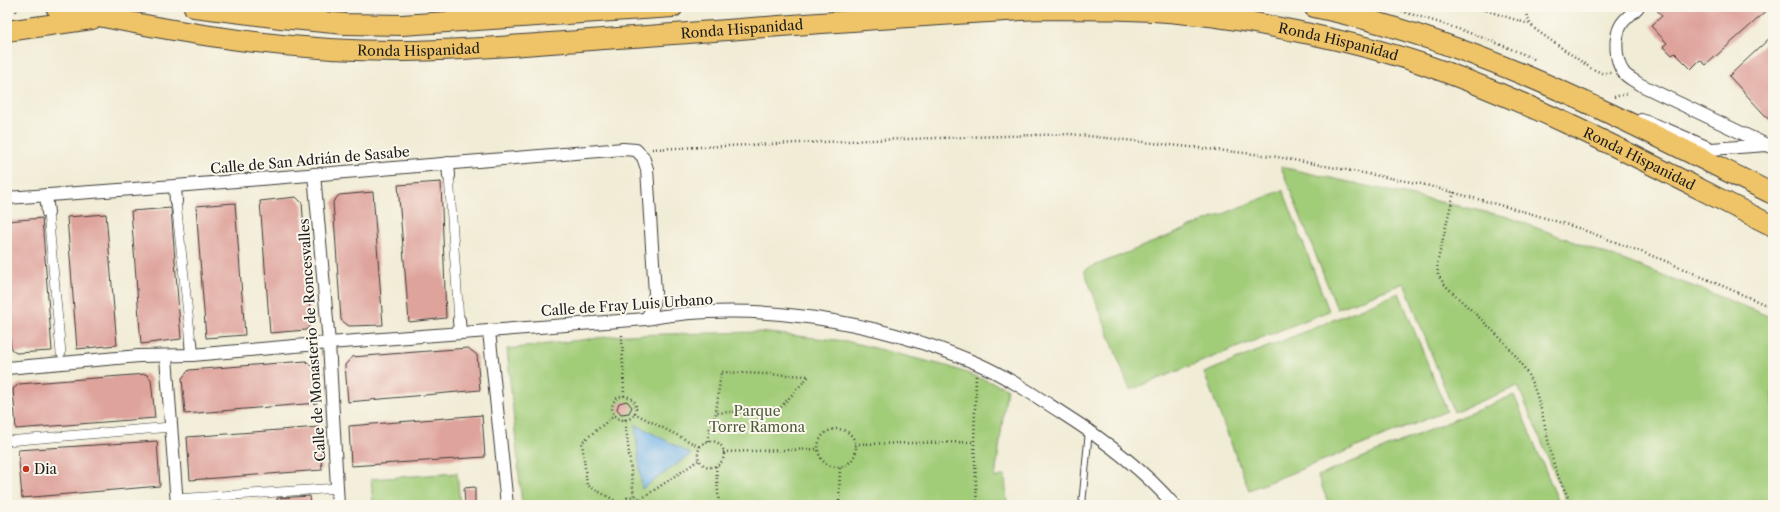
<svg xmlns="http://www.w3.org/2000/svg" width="1780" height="512" font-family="'Libre Caslon Text',serif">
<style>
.green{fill:#a1cc78;stroke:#5e744a}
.water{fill:#75b4e8;stroke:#486882}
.building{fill:#dea39b}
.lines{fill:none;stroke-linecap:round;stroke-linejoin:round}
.service-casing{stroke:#3c3b38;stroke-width:8}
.pedestrian-casing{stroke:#3c3b38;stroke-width:10}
.minor-casing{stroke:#3c3b38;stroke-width:14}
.trunk-casing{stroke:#3c3b38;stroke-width:22}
.path{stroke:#3c3b38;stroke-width:2.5;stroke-dasharray:1 3;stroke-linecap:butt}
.service{stroke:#fff;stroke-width:6}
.pedestrian{stroke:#fff;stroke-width:9}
.minor{stroke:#fff;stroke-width:12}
.trunk{stroke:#efc469;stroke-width:20}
.poi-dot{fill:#c8321e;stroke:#fbf7ec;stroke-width:1.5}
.labels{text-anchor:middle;stroke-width:4;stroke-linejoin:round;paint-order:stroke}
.street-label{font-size:14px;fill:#1c1c1c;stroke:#fbf7ec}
.park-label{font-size:14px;fill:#4b5a3c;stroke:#fbf7ec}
.poi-label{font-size:14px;fill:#1c1c1c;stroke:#fbf7ec;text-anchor:start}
</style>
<rect width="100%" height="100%" fill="#fbf7ec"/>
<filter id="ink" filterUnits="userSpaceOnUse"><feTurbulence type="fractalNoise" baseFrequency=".025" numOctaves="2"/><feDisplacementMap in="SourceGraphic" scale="8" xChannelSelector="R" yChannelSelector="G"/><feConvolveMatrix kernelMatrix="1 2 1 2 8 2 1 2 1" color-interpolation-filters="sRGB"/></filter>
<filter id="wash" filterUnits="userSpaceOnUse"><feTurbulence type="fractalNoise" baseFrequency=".012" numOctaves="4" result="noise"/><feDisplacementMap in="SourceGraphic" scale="16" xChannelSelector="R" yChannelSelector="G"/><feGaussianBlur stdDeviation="0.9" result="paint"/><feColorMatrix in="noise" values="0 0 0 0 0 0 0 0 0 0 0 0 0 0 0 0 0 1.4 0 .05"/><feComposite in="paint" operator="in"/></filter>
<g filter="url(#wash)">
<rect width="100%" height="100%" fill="#f1ecd5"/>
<!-- green -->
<g class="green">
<polygon points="1281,167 1508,217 1708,292 1773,318 1773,505 1568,505 1518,386 1454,412 1404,283 1337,309"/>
<polygon points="1283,190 1329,311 1130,390 1084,270"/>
<polygon points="1399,293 1447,411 1249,490 1204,373"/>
<polygon points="758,332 846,341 950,367 1007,388 995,478 1005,475 1007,505 522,505 507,349 622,335"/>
<polygon points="1514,395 1560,505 1329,505 1318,476"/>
<polygon points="457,473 460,505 373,505 371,479"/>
</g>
<!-- water -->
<polygon class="water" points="635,424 691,454 642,489"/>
<g id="blocks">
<!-- building -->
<g class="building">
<polygon points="1654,7 1771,7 1706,65 1700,60 1691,69 1675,53 1672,55 1663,46 1667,43 1651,26 1662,16"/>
<polygon points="1773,35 1773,124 1729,76"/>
<polygon points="441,182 446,318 409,322 398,185"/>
<polygon points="373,192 383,325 349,326 341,320 333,202 339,195"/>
<polygon points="296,197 302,203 311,324 306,330 270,333 260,201"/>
<polygon points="235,203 245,335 206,338 196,206"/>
<polygon points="171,208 181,339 141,344 131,211"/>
<polygon points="106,214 117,345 77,349 67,217"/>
<polygon points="42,218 52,351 16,353 11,349 7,301 7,221"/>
<polygon points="468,348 477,355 480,390 348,402 345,365 352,357"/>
<polygon points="306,361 314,368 317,403 185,414 182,378 189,370"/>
<polygon points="146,374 151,379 155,418 16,429 13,389 19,384"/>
<polygon points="627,401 632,407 629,413 621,414 617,409 619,403"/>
<polygon points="482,415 485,457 351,466 349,426"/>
<polygon points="319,427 322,470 190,480 187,437"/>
<polygon points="157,441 160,486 22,498 18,450"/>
<polygon points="475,487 475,505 465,505 464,488"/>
<polygon points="310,496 311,505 277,505 277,498"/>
</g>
</g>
</g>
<g filter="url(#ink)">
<use href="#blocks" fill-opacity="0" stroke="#3c3b38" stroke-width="1"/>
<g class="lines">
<!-- service casing -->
<g class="service-casing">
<polyline id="service" points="1082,505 1089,430"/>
</g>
<!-- pedestrian casing -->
<g class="pedestrian-casing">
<g id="pedestrian">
<polyline points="449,176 459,320"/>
<polyline points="176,202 191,342"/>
<polyline points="48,213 61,353"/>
<polyline points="7,441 171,427"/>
<polyline points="176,499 338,488"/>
</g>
</g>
<!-- minor casing -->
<g class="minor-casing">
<g id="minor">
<path d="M1638,7C1633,13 1625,18 1621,25C1614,37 1615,62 1624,73C1628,78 1634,80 1639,84L1773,148"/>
<polyline points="1641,120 1663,128 1711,149 1767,145"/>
<polyline points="448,163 449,176"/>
<polyline points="314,174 329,343 338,505"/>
<polyline points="175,186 176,202"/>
<polyline points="46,195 48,213"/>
<polyline points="7,198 175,186 623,149 636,150 643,157 647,169 655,293 652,309 646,319"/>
<polyline points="459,320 460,333"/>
<polyline points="489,331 507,505"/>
<polyline points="191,342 192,355"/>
<polyline points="166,357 177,505"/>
<path d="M7,368L139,356L192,355L329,343L646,319C752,299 877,321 976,363C1006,376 1034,395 1062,413C1103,439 1142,468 1174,505"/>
</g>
</g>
<!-- trunk casing -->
<g class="trunk-casing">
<g id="trunk">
<path id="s1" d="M56,7C171,32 288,52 405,51C476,50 548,43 618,38C759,28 899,16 1040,9C1089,9 1139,9 1188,14C1229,17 1270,26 1310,34C1347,42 1384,51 1420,63C1542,105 1657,168 1773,226"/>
<polyline points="194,7 281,18 345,24 402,25 673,7"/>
<path d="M1314,7C1478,41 1625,121 1773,194"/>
<polyline points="7,31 92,19"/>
</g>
</g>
<!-- path -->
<g class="path">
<polyline points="15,7 17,14"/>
<polyline points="1475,7 1529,24"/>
<path d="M1527,7C1527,17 1528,23 1536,30L1592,69L1602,73H1611"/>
<path d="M1390,8C1440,22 1489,38 1536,60"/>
<polyline points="1614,97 1629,93"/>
<polyline points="652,149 872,140 1070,134 1272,156 1422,184 1529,213 1578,228 1663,260 1773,308"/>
<path d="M1454,192L1437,264L1438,275L1444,284C1470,311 1511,342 1528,375C1542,401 1545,430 1552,457C1556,474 1564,489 1572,505"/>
<polyline points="622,335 624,396"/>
<polyline points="976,376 974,442 977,505"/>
<circle cx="624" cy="408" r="12"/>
<polyline points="634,413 700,447"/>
<polyline points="615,415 582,442 587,485 623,505"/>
<polyline points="625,419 634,496"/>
<circle cx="837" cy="448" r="19"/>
<polyline points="708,441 709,430 716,413 721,372 809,376 779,409 716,413"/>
<circle cx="711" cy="454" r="13"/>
<polyline points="855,444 974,442"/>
<polyline points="723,452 818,449"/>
<polyline points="716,466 719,505"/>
<polyline points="641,499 699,460"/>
<polyline points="623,505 627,498 634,496 641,499 644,505"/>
<polyline points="839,505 840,467"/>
</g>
<!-- service -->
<use href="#service" class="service"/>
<!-- pedestrian -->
<use href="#pedestrian" class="pedestrian"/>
<!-- minor -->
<use href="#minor" class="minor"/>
<!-- trunk -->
<use href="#trunk" class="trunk"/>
</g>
</g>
<!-- markers -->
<circle class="poi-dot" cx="26" cy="469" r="4"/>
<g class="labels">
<!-- street labels -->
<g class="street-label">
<text dy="5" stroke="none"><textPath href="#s1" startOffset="690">Ronda Hispanidad</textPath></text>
<text dy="5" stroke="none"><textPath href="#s1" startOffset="1290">Ronda Hispanidad</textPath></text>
<text dy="5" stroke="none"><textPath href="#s1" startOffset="366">Ronda Hispanidad</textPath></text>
<text dy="5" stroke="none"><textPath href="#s1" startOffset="1614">Ronda Hispanidad</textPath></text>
<text transform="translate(310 160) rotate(-5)" y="5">Calle de San Adrián de Sasabe</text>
<text transform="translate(627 305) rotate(-4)" y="5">Calle de Fray Luis Urbano</text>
<text transform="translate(312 340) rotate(-94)" y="5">Calle de Monasterio de Roncesvalles</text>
</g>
<!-- park labels -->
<g class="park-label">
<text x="757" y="416">Parque<tspan x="757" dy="16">Torre Ramona</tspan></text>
</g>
<!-- poi labels -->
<g class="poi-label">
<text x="34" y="474">Dia</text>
</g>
</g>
<!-- margin -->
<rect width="1780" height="512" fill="none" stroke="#fbf7ec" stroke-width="24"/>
</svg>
